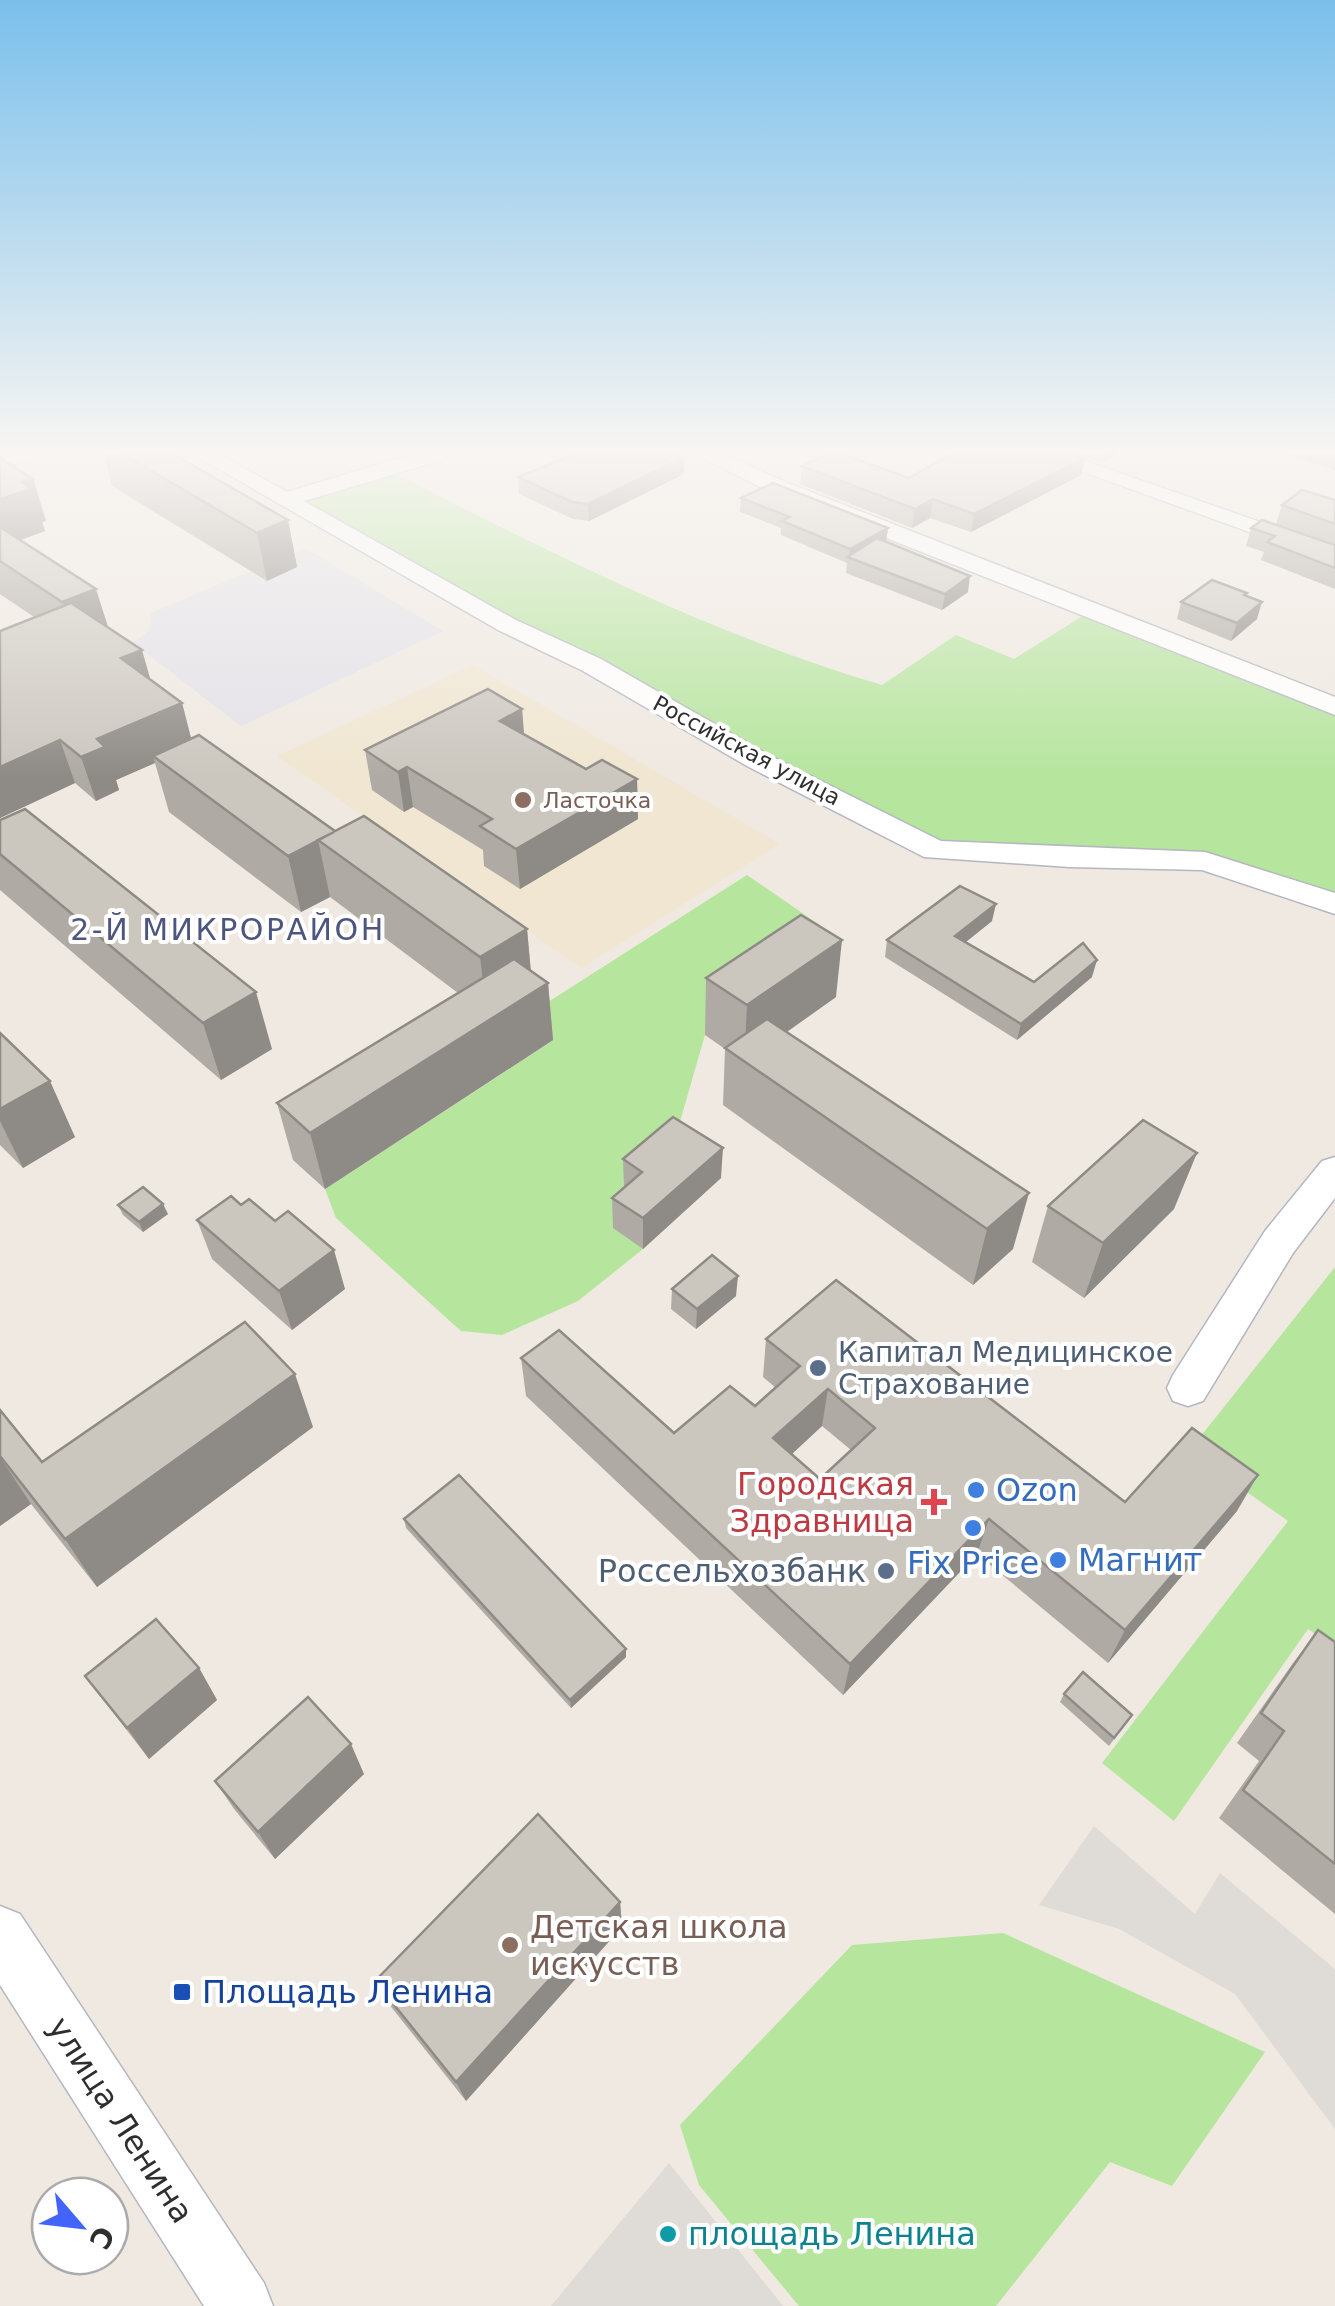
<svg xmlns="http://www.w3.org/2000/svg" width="1335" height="2306" font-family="'DejaVu Sans',sans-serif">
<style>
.industrial{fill:#e3e1e8}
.education{fill:#f0e6d1}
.green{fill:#b6e59e}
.plaza{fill:#dfdcd8}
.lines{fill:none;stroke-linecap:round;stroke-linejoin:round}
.minor-casing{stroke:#b4b7c1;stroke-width:3}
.minor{fill:#fff;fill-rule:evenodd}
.wall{fill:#afaba4;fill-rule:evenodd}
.shaded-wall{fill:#8e8b86}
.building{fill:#cbc7bf;stroke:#8e8b86;stroke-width:2.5;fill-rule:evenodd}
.education-dot{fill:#8d6e63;stroke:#fff;stroke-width:4}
.service-dot{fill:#5c6f8a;stroke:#fff;stroke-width:4}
.shop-dot{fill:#3f7fe0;stroke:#fff;stroke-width:4}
.health-dot{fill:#e0444e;stroke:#fff;stroke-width:4}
.transit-dot{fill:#1a4fb4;stroke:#fff;stroke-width:4}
.culture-dot{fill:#0f9aa8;stroke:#fff;stroke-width:4}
.labels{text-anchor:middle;stroke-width:8;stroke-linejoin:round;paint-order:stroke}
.far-street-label{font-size:22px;fill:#2e2e2e;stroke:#fff}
.far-education-label{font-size:22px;fill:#785e54;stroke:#fff;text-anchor:start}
.service-label{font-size:28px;fill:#4e5e75;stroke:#fff;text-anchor:start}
.neighbourhood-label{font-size:30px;letter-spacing:2.5px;fill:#4d5680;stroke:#fff}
.near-health-label{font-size:32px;fill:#be3a42;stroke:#fff;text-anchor:end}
.near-shop-label{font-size:32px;fill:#366cbe;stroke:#fff;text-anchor:start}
.near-service-label{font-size:32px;fill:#4e5e75;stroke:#fff;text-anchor:end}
.near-education-label{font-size:32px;fill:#785e54;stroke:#fff;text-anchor:start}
.near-transit-label{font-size:32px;fill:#164399;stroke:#fff;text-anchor:start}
.near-street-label{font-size:32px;fill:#2e2e2e;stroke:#fff}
.near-culture-label{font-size:32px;fill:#0d838f;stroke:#fff;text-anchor:start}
</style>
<rect width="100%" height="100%" fill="#efe9e1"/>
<!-- industrial -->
<polygon class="industrial" points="305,548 443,631 241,726 133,643 150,630 151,613"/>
<!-- education -->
<polygon class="education" points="473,665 780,844 581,968 277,756"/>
<!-- green -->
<g class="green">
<path d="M388,470C548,551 709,634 882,685L956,635L1014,659L1092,610L1335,707V904L1205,861L935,850L285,500Z"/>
<polygon points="747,875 843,941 705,1035 643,1249 578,1301 502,1335 461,1331 336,1218 325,1189 552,1041 523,1018"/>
<polygon points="1335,1267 1335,1647 1308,1629 1174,1821 1102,1763 1288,1521 1189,1451"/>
<polygon points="1003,1933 1265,2052 1172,2186 1110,2162 996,2306 799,2306 699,2185 680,2125 852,1945"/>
</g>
<!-- plaza -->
<g class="plaza">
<polygon points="1094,1826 1195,1914 1220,1873 1335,1969 1335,2129 1235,1994 1119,1929 1039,1905"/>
<polygon points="669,2163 783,2306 551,2306"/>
</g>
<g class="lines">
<!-- minor casing -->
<g class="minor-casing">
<g id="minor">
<polygon points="8,454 40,454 0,470 0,457"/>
<polygon points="193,454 219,454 287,492 413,454 447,454 445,459 304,501 516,620 601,659 767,754 941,841 1205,852 1335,893 1335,914 1202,870 1069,867 924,857 747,766 583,671 498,630"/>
<polygon points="695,454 723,454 788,483 1335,697 1335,715 772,493"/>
<polygon points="1034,454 1065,454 1335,548 1335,563"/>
<polygon points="1335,1157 1335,1198 1293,1253 1203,1401 1188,1406 1173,1401 1167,1388 1173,1375 1265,1231 1322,1161"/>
<polygon points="0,1906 20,1914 264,2283 273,2306 204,2306 0,1985"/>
</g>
</g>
<!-- minor -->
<use href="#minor" class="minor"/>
</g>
<!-- wall -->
<g class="wall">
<polygon points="104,454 173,454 288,520 297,567 267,581 112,486"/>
<polygon points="1077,454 1117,454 1102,463"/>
<polygon points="1285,454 1335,454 1335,470"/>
<polygon points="0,458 33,479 46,521 42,522 45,531 21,540 108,628 151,680 182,703 191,738 335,831 527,929 531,971 548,983 553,1040 325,1189 293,1160 277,1103 458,993 330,897 301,912 169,812 155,763 116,780 119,790 96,801 75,783 0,818 0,631 34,617 0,594"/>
<polygon points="1085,458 1081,475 971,532 930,518 912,528 800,484 802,466 909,478"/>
<polygon points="684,474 589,521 573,519 519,494 518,477"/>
<polygon points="741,498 888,528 886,542 968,592 942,610 846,573 847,563 781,535 781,528 740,512"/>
<polygon points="1335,500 1335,544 1276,524 1282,505"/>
<polygon points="1251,528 1335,545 1335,589 1261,560 1264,552 1246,546"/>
<polygon points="1247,593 1246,596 1257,619 1231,641 1177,619 1181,602"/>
<polygon points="522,709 524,734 586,769 637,779 638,819 520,889 484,866 483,850 413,807 404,812 372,790 365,750"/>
<polygon points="0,820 272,1049 221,1080 0,890"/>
<polygon points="992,921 966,942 1034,982 1092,977 1017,1040 885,957 887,940"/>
<polygon points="706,978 836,997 787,1032 1013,1249 973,1285 723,1105 725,1049 705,1035"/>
<polygon points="0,1033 75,1137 23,1168 0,1145"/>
<polygon points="623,1159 721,1178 643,1249 613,1228 612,1198 624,1187"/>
<polygon points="118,1205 168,1214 143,1232 123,1215"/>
<polygon points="241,1205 275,1221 345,1289 292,1330 212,1259 197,1220"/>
<polygon points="1048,1206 1174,1209 1084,1298 1032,1262"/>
<polygon points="672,1289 736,1296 696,1329 671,1309"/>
<path d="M766,1339L1125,1502L1237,1511L1108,1663L977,1554L843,1695L526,1396L521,1358L674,1433L755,1406L776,1388L763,1377ZM822,1426L851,1450L820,1479L791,1455Z"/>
<polygon points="0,1410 42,1462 313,1427 97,1587 31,1504 0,1526"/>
<polygon points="404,1519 626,1657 571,1708 406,1528"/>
<polygon points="1318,1630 1335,1642 1335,1914 1219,1818 1259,1761 1237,1743 1293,1663"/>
<polygon points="199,1668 217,1700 149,1759 85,1676"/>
<polygon points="1064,1694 1132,1715 1109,1746 1060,1702"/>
<polygon points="364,1774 275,1859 234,1809 215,1781"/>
<polygon points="620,1902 622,1927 466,2101 388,2003 375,1981"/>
</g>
<!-- shaded-wall -->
<g class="shaded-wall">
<polygon points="1104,454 1117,454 1102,463"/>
<polygon points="684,457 684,474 589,521 588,504"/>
<polygon points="1085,458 1081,475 971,532 974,514"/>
<polygon points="33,479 46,521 42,522 45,531 0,547 0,499 22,482"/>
<polygon points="933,499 930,518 912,528 915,509"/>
<polygon points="288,520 297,567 267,581 257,533"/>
<polygon points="888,528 886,542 849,558 850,549"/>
<polygon points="970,576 968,592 942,610 945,594"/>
<polygon points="96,589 110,633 77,647 62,602"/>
<polygon points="1262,602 1257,619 1231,641 1237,623"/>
<polygon points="142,650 154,692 121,658"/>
<polygon points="182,703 193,746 153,756 155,763 116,780 119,790 96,801 81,757 97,739"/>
<polygon points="522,709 525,748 500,721"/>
<polygon points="60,740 75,783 0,818 0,767"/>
<polygon points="407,767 413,807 404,812 398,772"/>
<polygon points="637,779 638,819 520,889 516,849"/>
<polygon points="318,840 330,897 301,912 288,856"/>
<polygon points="996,904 992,921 952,953 955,936"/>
<polygon points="527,929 532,986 487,1014 480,957"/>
<polygon points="842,940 836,997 744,1062 747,1005"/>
<polygon points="1097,960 1092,977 1017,1040 1021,1024"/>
<polygon points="548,983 553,1040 325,1189 310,1133"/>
<polygon points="256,992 272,1049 221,1080 203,1023"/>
<polygon points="50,1081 75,1137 23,1168 0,1121 0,1109"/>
<polygon points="723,1148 721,1178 643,1249 643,1218"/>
<polygon points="1197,1153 1174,1209 1084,1298 1103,1243"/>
<polygon points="1029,1193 1013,1249 973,1285 987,1229"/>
<polygon points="163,1204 168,1214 143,1232 139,1222"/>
<polygon points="334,1250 345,1289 292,1330 279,1291"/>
<polygon points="738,1276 736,1296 696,1329 697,1309"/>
<polygon points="295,1374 313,1427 97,1587 65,1539"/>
<polygon points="828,1389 822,1426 769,1475 773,1438"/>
<polygon points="0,1457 31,1504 0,1526"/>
<polygon points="1258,1475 1237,1511 1108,1663 1125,1630"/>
<polygon points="989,1519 977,1554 843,1695 850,1664"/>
<polygon points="626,1649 626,1657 571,1708 570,1700"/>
<polygon points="199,1668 217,1700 149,1759 127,1728"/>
<polygon points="351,1744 364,1774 275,1859 258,1832"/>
<polygon points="620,1902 622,1927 466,2101 456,2082"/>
</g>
<!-- building -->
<g class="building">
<polygon points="123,454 173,454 288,520 257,533"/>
<polygon points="575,454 676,454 684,457 588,504 572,502 518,477"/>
<polygon points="827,454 842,454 909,478 952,454 1076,454 1085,458 974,514 933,499 915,509 802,466"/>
<polygon points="0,458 33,479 22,482 32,489 0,499"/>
<polygon points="773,483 888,528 850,549 782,521 790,517 741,498"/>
<polygon points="1302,490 1335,500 1335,524 1282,505"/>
<polygon points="1262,520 1335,545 1335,568 1267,542 1275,536 1251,528"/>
<polygon points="0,527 96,589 62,602 0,561"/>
<polygon points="877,538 970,576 945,594 847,557"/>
<polygon points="1212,580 1247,593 1244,595 1262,602 1237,623 1181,602"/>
<polygon points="71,603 142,650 121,658 182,703 97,739 105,747 81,757 60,740 0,767 0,631"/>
<polygon points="488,689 522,709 500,721 586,769 602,760 637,779 516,849 480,826 492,819 407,767 398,772 365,750"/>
<polygon points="199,735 335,831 364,816 527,929 480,957 318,840 334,832 288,856 153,756"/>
<polygon points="25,809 256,992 203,1023 0,854 0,820"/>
<polygon points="960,886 996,904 955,936 1034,982 1083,943 1097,960 1021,1024 887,940"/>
<polygon points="801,915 842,940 747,1005 706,978"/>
<polygon points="514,959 548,983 310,1133 277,1103"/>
<polygon points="767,1019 1029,1193 987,1229 725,1048"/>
<polygon points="0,1033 50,1081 0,1109"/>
<polygon points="673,1117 723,1148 643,1218 612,1198 642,1172 623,1159"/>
<polygon points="1143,1120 1197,1153 1103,1243 1048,1206"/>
<polygon points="143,1187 163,1204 139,1222 118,1205"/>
<polygon points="231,1196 241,1205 249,1199 275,1221 288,1211 334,1250 279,1291 197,1220"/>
<polygon points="712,1255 738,1276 697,1309 672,1289"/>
<path d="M836,1280L1125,1502L1192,1428L1258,1475L1125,1630L989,1519L850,1664L521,1358L559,1330L674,1433L730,1386L755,1406L800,1366L766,1339ZM828,1389L875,1428L820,1479L773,1438Z"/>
<polygon points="245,1322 295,1374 65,1539 0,1456 0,1410 42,1462"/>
<polygon points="459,1475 626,1649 570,1700 404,1519"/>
<polygon points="156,1619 199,1668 127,1728 85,1676"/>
<polygon points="1318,1630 1335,1642 1335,1864 1243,1790 1284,1731 1261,1713"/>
<polygon points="1083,1672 1132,1715 1114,1738 1064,1694"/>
<polygon points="308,1697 351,1744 258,1832 215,1781"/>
<polygon points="538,1814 620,1902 456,2082 375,1981"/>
</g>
<!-- sky -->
<linearGradient id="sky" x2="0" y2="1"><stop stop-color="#7abfeb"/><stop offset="0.58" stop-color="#f8f5f2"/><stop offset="1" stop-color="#f8f5f2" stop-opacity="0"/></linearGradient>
<rect width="1335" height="777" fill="url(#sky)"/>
<!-- markers -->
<g class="education-dot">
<circle cx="523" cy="800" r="10"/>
<circle cx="510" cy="1945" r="10"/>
</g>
<g class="service-dot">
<circle cx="818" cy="1368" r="10"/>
<circle cx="886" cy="1571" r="10"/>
</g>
<g class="shop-dot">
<circle cx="976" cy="1490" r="10"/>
<circle cx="973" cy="1528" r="10"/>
<circle cx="1058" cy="1560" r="10"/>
</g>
<path class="health-dot" d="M929 1487h10v10h10v10h-10v10h-10v-10h-10v-10h10z"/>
<rect class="transit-dot" x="172" y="1982" width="20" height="20" rx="5"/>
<circle class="culture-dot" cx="668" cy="2234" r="10"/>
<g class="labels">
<!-- far-street labels -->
<g class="far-street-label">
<text transform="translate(747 750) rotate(28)" y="8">Российская улица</text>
</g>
<!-- far-education labels -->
<g class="far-education-label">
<text x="543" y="808">Ласточка</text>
</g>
<!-- service labels -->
<g class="service-label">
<text x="838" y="1362">Капитал Медицинское<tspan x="838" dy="32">Страхование</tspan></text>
</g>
<!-- neighbourhood labels -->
<g class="neighbourhood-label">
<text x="228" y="940">2-Й МИКРОРАЙОН</text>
</g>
<!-- near-health labels -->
<g class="near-health-label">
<text x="914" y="1495">Городская<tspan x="914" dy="37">Здравница</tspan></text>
</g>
<!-- near-shop labels -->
<g class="near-shop-label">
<text x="996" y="1501">Ozon</text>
<text x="1078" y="1571">Магнит</text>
<text x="973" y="1574" text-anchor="middle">Fix Price</text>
</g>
<!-- near-service labels -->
<g class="near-service-label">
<text x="866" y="1582">Россельхозбанк</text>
</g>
<!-- near-education labels -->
<g class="near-education-label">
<text x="530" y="1938">Детская школа<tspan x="530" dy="37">искусств</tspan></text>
</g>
<!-- near-transit labels -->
<g class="near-transit-label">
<text x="202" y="2003">Площадь Ленина</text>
</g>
<!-- near-street labels -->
<g class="near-street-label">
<text transform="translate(121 2120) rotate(57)" y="11">улица Ленина</text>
</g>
<!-- near-culture labels -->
<g class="near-culture-label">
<text x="688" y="2245">площадь Ленина</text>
</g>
</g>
<!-- north arrow -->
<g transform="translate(80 2226) rotate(118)"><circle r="48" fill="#ffffff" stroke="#ababab" stroke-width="2.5"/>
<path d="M0-8L18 38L0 25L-18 38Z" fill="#4264fb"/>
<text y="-15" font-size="28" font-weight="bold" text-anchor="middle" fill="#2e2e2e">С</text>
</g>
</svg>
